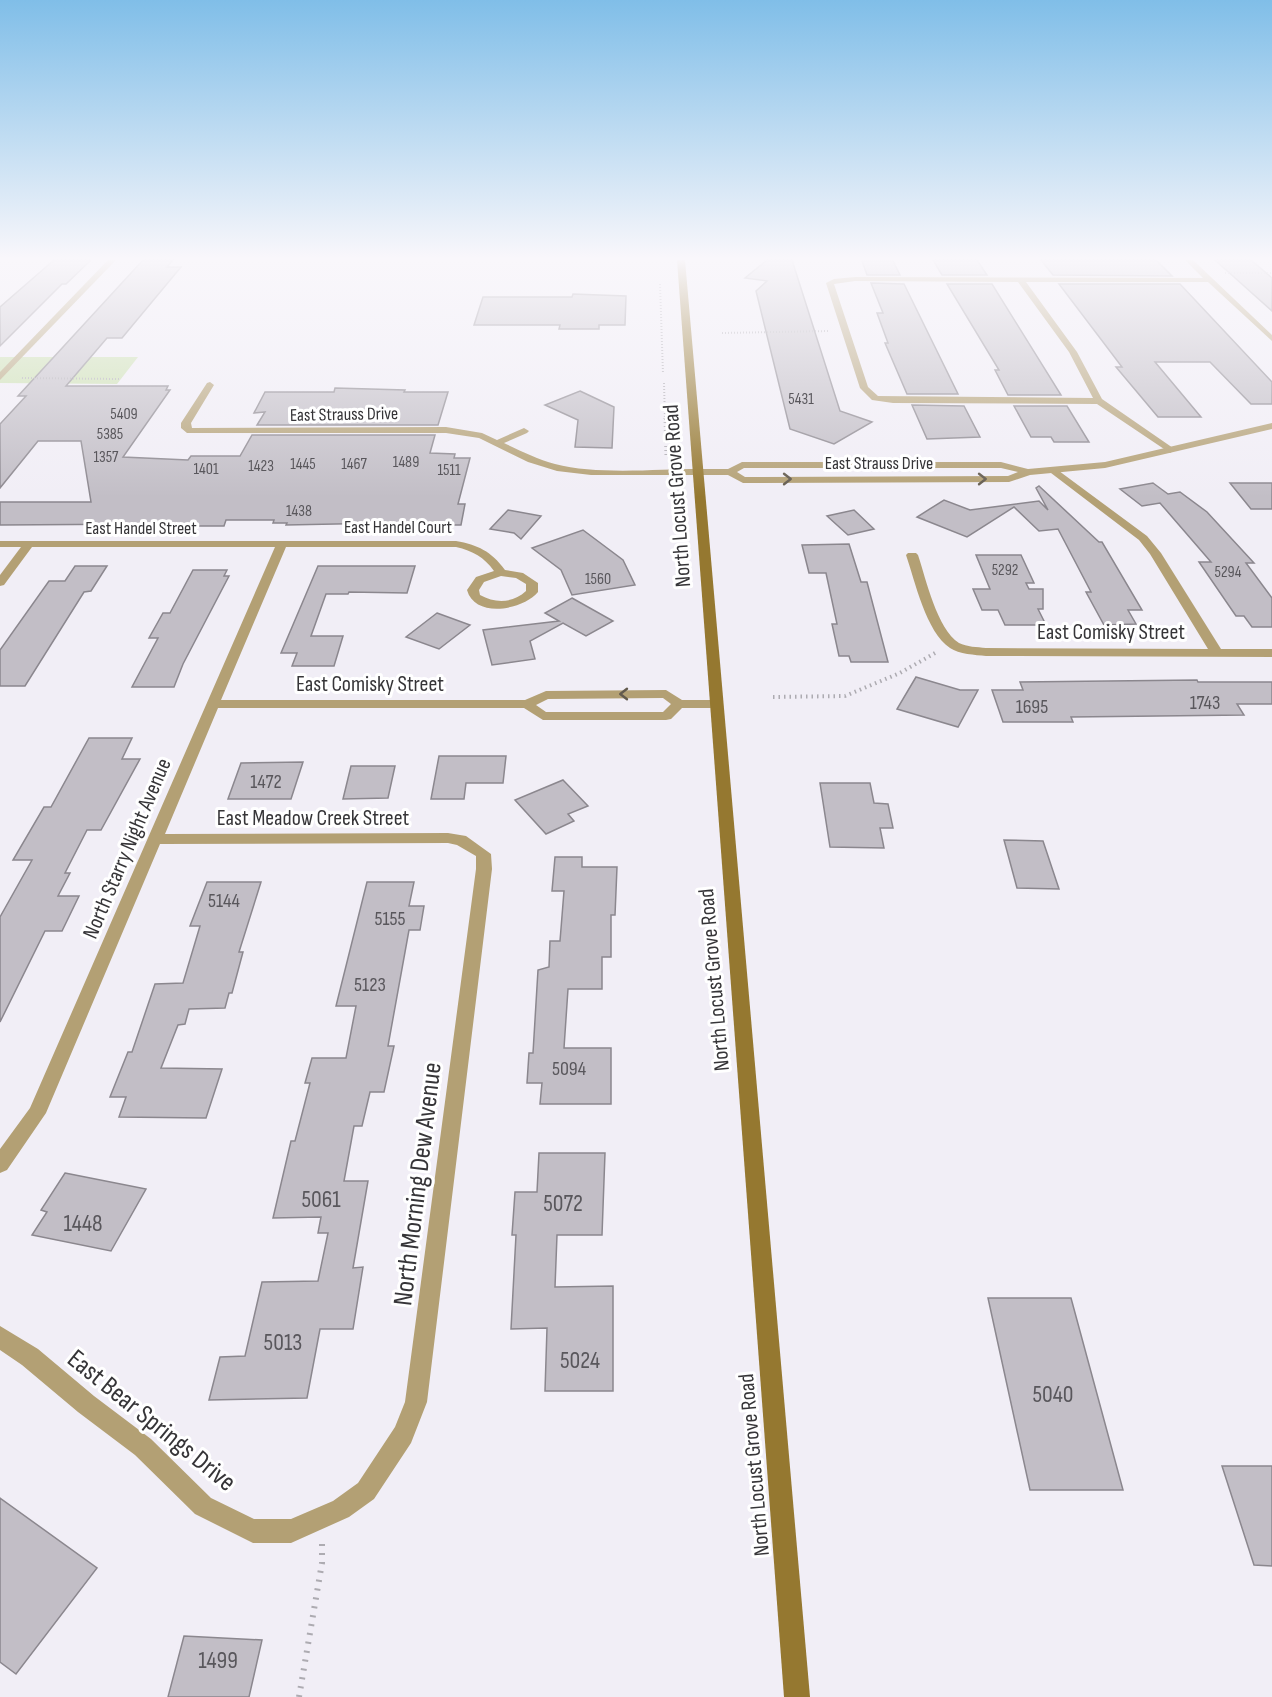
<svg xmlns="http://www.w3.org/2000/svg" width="1272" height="1697" font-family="'Sofia Sans Condensed',sans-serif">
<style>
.green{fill:#cae0ae}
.building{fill:#c2bec6;stroke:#8b878e;stroke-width:1.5}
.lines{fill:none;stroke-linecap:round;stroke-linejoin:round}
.path-far3{stroke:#adabb1;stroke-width:2;stroke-dasharray:1 2;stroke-linecap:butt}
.path-far2{stroke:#adabb1;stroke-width:3;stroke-dasharray:1 3;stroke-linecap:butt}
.path-far1{stroke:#adabb1;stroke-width:4;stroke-dasharray:1.5 4;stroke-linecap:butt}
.path{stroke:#adabb1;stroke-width:6;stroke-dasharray:2 7;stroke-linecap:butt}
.minor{fill:#b3a074;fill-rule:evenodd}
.tertiary{fill:#b3a074;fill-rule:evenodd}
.secondary{fill:#957830;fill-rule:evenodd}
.oneway{stroke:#625a4d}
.labels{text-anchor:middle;stroke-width:6;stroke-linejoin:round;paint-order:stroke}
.far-number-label{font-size:16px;fill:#59575c}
.far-street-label{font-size:18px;fill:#363538;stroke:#fff}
.number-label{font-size:20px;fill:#59575c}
.street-label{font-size:22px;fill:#363538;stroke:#fff}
.near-number-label{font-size:24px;fill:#59575c}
.near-street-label{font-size:27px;fill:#363538;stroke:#fff}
</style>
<rect width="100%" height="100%" fill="#f1eef6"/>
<!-- green -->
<polygon class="green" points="0,357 138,357 117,384 0,383"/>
<!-- building -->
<g class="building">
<polygon points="54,260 91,260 66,284 62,284 0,346 0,307"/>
<polygon points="143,260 173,260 167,267 181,267 122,338 107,338 66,386 168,386 166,390 170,390 123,457 188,460 191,456 240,456 252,435 435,435 430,453 455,454 454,458 470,458 458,504 465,504 461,525 435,525 436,522 286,525 287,523 273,523 274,520 226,520 224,526 149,526 150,524 0,525 0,502 91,502 81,441 38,441 0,488 0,424 26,396 18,396"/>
<polygon points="767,260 792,260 840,411 872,422 834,444 790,429 756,291 767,281 745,278"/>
<polygon points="933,260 977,260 987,275 942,275"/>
<polygon points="1041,260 1156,260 1172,276 1053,275"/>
<polygon points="1215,260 1251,260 1272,278 1272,311"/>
<polygon points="862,261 893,261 900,275 867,275"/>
<polygon points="871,283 904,284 958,394 907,394 885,343 888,343 877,313 883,313"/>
<polygon points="947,284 992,284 1061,395 1008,395 995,370 999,370"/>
<polygon points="1059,284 1180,284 1272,382 1272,404 1251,404 1210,362 1155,362 1201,417 1158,417 1116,367 1122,367"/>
<polygon points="573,294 626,296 625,325 599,325 599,329 559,329 560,325 474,325 483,297 572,297"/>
<polygon points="335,388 405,390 404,392 448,392 438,425 257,425 265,412 254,413 265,392 334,392"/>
<polygon points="580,391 614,407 612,448 575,447 578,420 545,405"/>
<polygon points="912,405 964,406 980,437 927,439"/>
<polygon points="1014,406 1067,406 1089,442 1054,442 1051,437 1031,437"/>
<polygon points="1153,483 1168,494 1180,492 1207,512 1254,563 1246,563 1272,598 1272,627 1252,627 1244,616 1236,616 1199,562 1211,562 1160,503 1142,506 1120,489"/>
<polygon points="1230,483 1272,483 1272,509 1251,509"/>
<polygon points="1039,486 1099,542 1102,542 1142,610 1128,610 1136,624 1104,625 1086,592 1091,592 1058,529 1039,531 1014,507 967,537 917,517 944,500 970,510 1039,501 1048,510 1036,488"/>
<polygon points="508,510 541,516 521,539 514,533 490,529"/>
<polygon points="854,510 874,529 848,535 827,516"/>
<polygon points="583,530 623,560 635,585 572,595 561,570 532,548"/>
<polygon points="849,544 861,582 867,582 888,662 851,662 849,656 839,656 832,624 837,624 826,573 809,573 802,545"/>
<polygon points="976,555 1021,555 1034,583 1026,583 1029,589 1043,589 1043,609 1038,609 1046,625 1005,625 998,610 982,610 973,589 990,589"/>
<polygon points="75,566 107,566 91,591 84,592 25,686 0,686 0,650 49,581 65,581"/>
<polygon points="318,566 415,566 407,593 349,592 348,594 326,594 311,636 343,636 334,666 292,666 297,653 281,653"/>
<polygon points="193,570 227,570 224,576 229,576 183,664 174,687 132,687 158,638 149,638 163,613 170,613"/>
<polygon points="572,598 613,621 586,636 563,623 530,641 535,659 492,665 483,630 559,621 545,613"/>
<polygon points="437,613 470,625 439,649 406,637"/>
<polygon points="916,677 960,690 978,690 958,727 897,709"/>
<polygon points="1197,680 1198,682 1272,682 1272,704 1237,704 1244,715 1071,717 1073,722 1003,722 992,690 1023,690 1020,682"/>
<polygon points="89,738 132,738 122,759 140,759 101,830 87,830 65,873 70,873 58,896 79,896 62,931 45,931 0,1022 0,917 32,860 13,860 44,807 51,807"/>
<polygon points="439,756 506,756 503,783 466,783 464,799 431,799"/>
<polygon points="303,762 291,799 228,799 241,763"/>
<polygon points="351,766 395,766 388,798 343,799"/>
<polygon points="563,780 588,806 568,814 574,821 546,834 515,800"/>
<polygon points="820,783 870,783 874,803 888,804 893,828 880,828 884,848 830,847"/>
<polygon points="1004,840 1043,841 1059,889 1017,888"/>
<polygon points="555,857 582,857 582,867 617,867 615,915 611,915 611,957 602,957 602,989 568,989 564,1048 611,1048 611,1104 540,1104 542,1083 527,1083 529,1053 533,1053 538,970 549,967 550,941 560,941 564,891 552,891"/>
<polygon points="207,882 261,882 239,952 243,952 232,993 229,993 225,1008 189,1009 185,1024 178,1025 161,1068 222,1069 206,1118 119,1117 126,1097 110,1097 128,1052 132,1052 155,984 183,983 200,926 190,926"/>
<polygon points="367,882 414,882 409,906 424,906 420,930 409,930 388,1046 394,1046 384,1092 370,1092 362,1126 354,1126 344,1181 368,1181 353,1268 363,1267 353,1329 320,1329 307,1398 209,1400 220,1357 245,1356 262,1282 318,1281 328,1233 318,1233 321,1217 273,1218 291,1141 295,1141 310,1083 305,1083 312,1058 346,1058 356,1006 336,1006"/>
<polygon points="539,1153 605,1153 602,1235 557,1235 555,1287 613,1286 613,1391 545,1391 547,1328 511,1329 516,1235 512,1235 515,1192 537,1192"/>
<polygon points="65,1173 146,1189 111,1251 32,1235 47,1212 41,1210"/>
<polygon points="988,1298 1071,1298 1123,1490 1030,1490"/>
<polygon points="1222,1466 1272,1466 1272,1566 1254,1565"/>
<polygon points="0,1498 97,1568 16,1674 0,1662"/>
<polygon points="184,1636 262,1640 249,1697 168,1697"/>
</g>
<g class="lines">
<!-- path-far3 -->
<g class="path-far3">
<polyline points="1225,273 1272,273"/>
<polyline points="660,284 663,374"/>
<polyline points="722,333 829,331"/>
<polyline points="22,378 119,379"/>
<polyline points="664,383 665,420"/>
</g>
<!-- path-far2 -->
<polyline class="path-far2" points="665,418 666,456"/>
<!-- path-far1 -->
<polyline class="path-far1" points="773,697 845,696 900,673 935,653"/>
<!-- path -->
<polyline class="path" points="299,1697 322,1563 322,1543"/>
<!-- minor -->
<g class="minor">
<polygon points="108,260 116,260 0,380 0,372"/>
<path d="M1185,260H1193L1272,335V341L1208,282H1026L1077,352L1102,399L1173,448L1175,450L1170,453L1097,404L893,403L872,400L860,388L826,283L834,279L855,277L1203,278ZM855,281L1018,282L1069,352L1093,398L878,396L868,387L834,284Z"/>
<path d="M210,382L214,385L191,423L192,428L446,427L482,433L497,440L524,428L529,431L527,433L504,443C521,451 537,459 555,464C596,475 656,469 698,469L703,472L698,475H591L557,471L528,462L479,438L446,433H187L181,428V423L207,383Z"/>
<path d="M1055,468L1147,536L1161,553L1221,649H1272V657L986,656C975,655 959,654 950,648C926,632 915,581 906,555L908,553H916L918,555C926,579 937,629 959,643C967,647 977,647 986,648L1208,649L1150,554L1139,540L1051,473V469Z"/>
<path d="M0,541H456C478,545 491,551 505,570L523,573L538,583V592C523,610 475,619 467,590L476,577L494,571C484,557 473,551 456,547H286L221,700H525L546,691L666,690L682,700H716L723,704L716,708H682L671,719L666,720H543L524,708H218L165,834L448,833L466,836L491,854L492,869L427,1402L411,1443L374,1499L349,1517L291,1543H253L195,1514L135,1455L78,1412L22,1365L0,1350V1326L38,1349L94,1396L151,1439L211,1498L254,1519H291L333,1501L358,1483L395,1427L405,1402L476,869V856L457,845L448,843L160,844L46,1113L7,1170L0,1173V1149L30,1108L275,547H32L4,585L0,586V575L21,547H0ZM501,576L516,578L526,584V591C513,603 496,604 480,595L479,590L484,582ZM663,698L671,704L663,712H546L536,705L548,699Z"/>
</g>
<!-- tertiary -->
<path class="tertiary" d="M1272,423V429L1105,468L1030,475L1009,482L743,483L728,475H698L693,472L698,469H728L742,462H1001L1028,469L1105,462ZM744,468H1001L1018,472L1008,476L745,477L737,472Z"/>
<!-- secondary -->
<polygon class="secondary" points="677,260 685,260 810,1697 784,1697"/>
</g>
<!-- one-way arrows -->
<defs><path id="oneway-chevron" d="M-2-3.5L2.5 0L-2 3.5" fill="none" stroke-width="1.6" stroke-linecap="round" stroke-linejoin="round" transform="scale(1.5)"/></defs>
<g class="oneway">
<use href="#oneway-chevron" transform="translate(787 479)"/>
<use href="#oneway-chevron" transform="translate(982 479)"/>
<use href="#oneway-chevron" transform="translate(624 694) rotate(180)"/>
</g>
<!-- sky -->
<linearGradient id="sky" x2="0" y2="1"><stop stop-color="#80bee8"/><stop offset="0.52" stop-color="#f9f7fb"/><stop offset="1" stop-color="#f9f7fb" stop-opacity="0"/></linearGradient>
<rect width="1272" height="497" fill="url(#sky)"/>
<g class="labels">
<!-- far-number labels -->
<g class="far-number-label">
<text x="801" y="404">5431</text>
<text x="124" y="419">5409</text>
<text x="110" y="439">5385</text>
<text x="106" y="462">1357</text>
<text x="406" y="467">1489</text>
<text x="303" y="469">1445</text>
<text x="354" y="469">1467</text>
<text x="261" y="471">1423</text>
<text x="206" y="474">1401</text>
<text x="449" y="475">1511</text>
<text x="299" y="516">1438</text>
<text x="1005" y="575">5292</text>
<text x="1228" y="577">5294</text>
<text x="598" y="584">1560</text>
</g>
<!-- far-street labels -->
<g class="far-street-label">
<text transform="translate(344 414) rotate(-1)" y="6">East Strauss Drive</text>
<text x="879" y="469">East Strauss Drive</text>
<text x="398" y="533">East Handel Court</text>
<text x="141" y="534">East Handel Street</text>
</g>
<!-- number labels -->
<g class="number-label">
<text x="1205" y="709">1743</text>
<text x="1032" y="713">1695</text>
<text x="266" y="788">1472</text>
<text x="224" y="907">5144</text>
<text x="390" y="925">5155</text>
<text x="370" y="991">5123</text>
<text x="569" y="1075">5094</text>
</g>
<!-- street labels -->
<g class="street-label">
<text transform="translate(676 496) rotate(-94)" y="8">North Locust Grove Road</text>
<text x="1111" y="639">East Comisky Street</text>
<text x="370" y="691">East Comisky Street</text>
<text x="313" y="825">East Meadow Creek Street</text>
<text transform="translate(126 848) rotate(-67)" y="8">North Starry Night Avenue</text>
<text transform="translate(713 980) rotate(-95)" y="8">North Locust Grove Road</text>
<text transform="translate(753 1465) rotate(-95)" y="8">North Locust Grove Road</text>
</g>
<!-- near-number labels -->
<g class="near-number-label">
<text x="321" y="1207">5061</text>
<text x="563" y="1211">5072</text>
<text x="83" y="1231">1448</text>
<text x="283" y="1350">5013</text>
<text x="580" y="1368">5024</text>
<text x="1053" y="1402">5040</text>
<text x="218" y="1668">1499</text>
</g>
<!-- near-street labels -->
<g class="near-street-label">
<text transform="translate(417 1184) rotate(-83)" y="9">North Morning Dew Avenue</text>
<text transform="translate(152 1420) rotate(39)" y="9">East Bear Springs Drive</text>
</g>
</g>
</svg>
